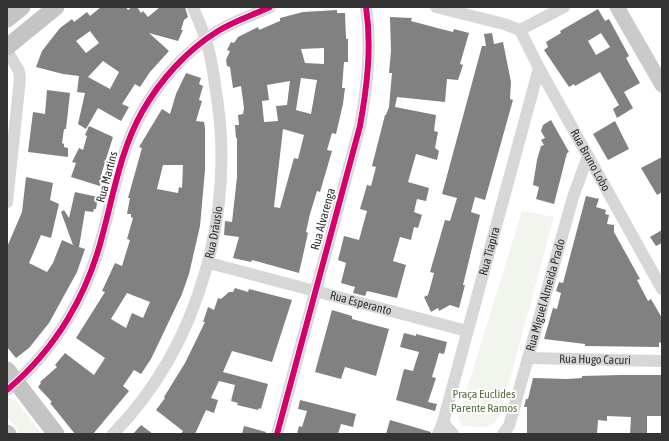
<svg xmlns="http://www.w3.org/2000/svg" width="669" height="441" font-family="'Asap Condensed',sans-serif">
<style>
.green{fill:#f1f5ed}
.building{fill:#818181;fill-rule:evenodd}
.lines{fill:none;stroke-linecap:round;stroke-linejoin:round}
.minor{stroke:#d7d7d7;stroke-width:12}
.major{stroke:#cacaca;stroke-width:15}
.highway{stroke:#c4c4c4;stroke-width:17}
.cycleway-casing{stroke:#fff;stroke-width:8}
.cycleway{stroke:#d6006c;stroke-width:6}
.labels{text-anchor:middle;stroke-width:4;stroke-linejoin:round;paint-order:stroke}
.street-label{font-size:12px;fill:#333;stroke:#fff}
.park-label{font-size:12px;fill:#56703f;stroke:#fff}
</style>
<rect width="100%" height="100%" fill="#fff"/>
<!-- green -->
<g class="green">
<path d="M522,211L554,217L501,412C493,432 481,426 463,426L458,418Z"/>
<polygon points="10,398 17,402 42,434 21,434 7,417 7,399"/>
</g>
<!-- building -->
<g class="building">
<path d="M101,7H126L128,10L132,7H137L141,13L143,11L148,17L160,7H185L188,17L184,20L181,30H183L178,41L149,33L169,51L150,72L140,87L135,84L122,104L129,107L121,121L98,108L86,129L78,124L85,93L77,92L79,76L63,74L36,67L42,51L60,28L72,19L74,22L87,12L90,16ZM90,31L99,43L86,53L76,41ZM103,61L119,72L110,89L88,77Z"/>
<path d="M598,9L605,21L609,19L629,56L626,58L640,83L624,92L633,108L617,118L613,109L619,105L600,72L575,86L574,84L569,87L544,50L548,47L546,42L561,33L560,31ZM601,33L610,47L596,55L588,41Z"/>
<path d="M337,10V13H345L346,39H348V62H344L342,88H345L343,104L336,134L332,133L327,150L332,151L320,192L317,191L310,214L306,232L308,233L299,273L252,260L251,262L233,258L239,237L224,235L225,221L232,222L237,177V138H236L235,125H239L238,115L243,114L244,108L241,86L233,88L230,67L227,66L226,60L230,51L227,50L231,42L234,43L238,37L258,27L259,30L280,21V18L303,12ZM324,48V64L305,63L301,49ZM301,78L317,80L311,114L296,110ZM290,81L287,105L276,106L278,121L264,122L262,101L269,100L267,85ZM283,129L304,135L298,159L294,158L280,208L274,207Z"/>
<polygon points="390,17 412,18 411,21 441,29 453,32 454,29 469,33 460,64 463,65 458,80 447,79 445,102 397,97 395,107 436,115 434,131 438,132 435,148 439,151 437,160 416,154 408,182 429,188 426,201 417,199 414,212 422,215 418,228 414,227 411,240 400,237 393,261 406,265 397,298 367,291 365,296 353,293 355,287 341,283 346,263 338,260 344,236 359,240 367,211 360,209 367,185 371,186 376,167 372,166 385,115 386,115 389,107 392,73 389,73 391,51"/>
<polygon points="492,33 494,44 503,42 511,82 510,99 513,100 485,200 475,197 471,212 480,215 463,285 465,285 459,308 450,305 439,311 438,308 431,312 424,297 428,295 430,288 434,273 430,272 445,220 450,221 457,198 442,194 482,46 486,46 484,34"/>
<path d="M186,73L201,78L199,84L203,86L199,100L202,101L196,121L204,122L205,128V170L200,226L189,274L182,294L151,359L141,374L134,370L123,386L129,391L93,434H75L50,403L52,402L38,387L41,383L40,382L57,367L55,365L65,353L94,375L105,358L76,338L105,292L102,291L115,263L122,266L130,240L127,239L133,218L131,217V214H127L130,198H128L142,148L139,147L162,109L170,114L176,94ZM163,165H183L182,188L179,187L178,193L157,189ZM127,293L150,302L143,318L132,313L126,328L111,319Z"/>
<polygon points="47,90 70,93 66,129 64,129 62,143 64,144 64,147 68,148 68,157 28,152 33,112 45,114"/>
<polygon points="551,120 569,152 567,153 554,204 536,199 539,187 533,185 537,160 541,146 544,145 541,140 545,138 541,131 543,125"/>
<polygon points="615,121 629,149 608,160 593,134"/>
<polygon points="89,126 113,137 102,172 100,186 71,177 76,163 72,162 79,148 83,150 87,136 85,135"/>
<polygon points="662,157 662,192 657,195 641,168"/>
<polygon points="26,177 53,183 50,200 59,204 51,238 41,235 29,263 47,272 53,263 62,240 73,245 61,212 64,210 69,218 75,192 98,197 96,209 94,209 93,212 85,211 79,247 85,249 77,272 49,323 29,348 16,358 7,347 7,247 22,212"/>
<polygon points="586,196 599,199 596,207 606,210 605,214 609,215 607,224 614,225 614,232 640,279 637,280 648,301 651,299 662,318 662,344 659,342 659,347 585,346 585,344 544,339 553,308 557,309 561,293 556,291 559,282 563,283"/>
<polygon points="662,230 662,243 656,246 650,237"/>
<polygon points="235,288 248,292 249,289 292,300 272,362 232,351 223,372 268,384 261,409 259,408 258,410 237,405 238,403 231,401 235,385 219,381 211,398 218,400 214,413 206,410 195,434 181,434 183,431 156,410 165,398 164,397 185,363 205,322 203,322 208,307 214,310 218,298 221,299 229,292 233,292"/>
<polygon points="332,310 352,316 352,319 389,329 376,376 345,367 341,379 315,372"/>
<polygon points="404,333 416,336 416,334 447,342 444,354 439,353 432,377 436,378 428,402 437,404 435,411 396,400 404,369 413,371 419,352 400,347"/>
<polygon points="621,375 662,375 662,416 647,416 647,434 630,434 631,417 607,416 607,421 598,420 597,434 527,434 527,407 524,407 526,399 528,399 533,378 567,379 582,378 582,376"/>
<polygon points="300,400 356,414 353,427 341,424 338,434 297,434 299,426 302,427 307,411 298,409"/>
<polygon points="390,420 431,432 430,434 386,434"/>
<polygon points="141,425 153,434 133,434"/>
<polygon points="244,426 266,432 265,434 242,434"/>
</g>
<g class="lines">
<!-- minor -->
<g class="minor">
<polyline points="436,7 504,24 520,30 564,7"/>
<path id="s1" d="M520,30L539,68L662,289"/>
<polyline points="7,51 19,71 20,79 7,202"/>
<path id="s2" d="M209,263L467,331"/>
<path id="s3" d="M528,358L662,361"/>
<path d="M7,390C56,349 88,294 103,233C114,192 121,149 142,112C160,80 187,50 218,31C234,21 253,15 270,7"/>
<polyline points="443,422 453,434"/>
<path id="s4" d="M113,434C201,344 237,208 215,85C213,70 211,55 206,41C203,29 197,18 193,7"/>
<path d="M277,434L360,126C367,87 372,47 366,7"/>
<path id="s5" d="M438,434L443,422L539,68"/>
<path id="s6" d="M503,434L509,426L573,197L588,156"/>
</g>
<!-- major -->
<polyline class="major" points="617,7 662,85"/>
<!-- highway -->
<g class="highway">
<polyline points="7,19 22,7"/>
<polyline points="7,47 56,7"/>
<polyline points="7,370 56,434"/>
<polyline points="7,433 8,434"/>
</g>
<!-- cycleway casing -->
<g class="cycleway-casing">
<g id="cycleway">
<path d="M7,390C56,349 88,294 103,233C114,192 121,149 142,112C160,80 187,50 218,31C234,21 253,15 270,7"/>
<path d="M277,434L360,126C367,87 372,47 366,7"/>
</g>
</g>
<!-- cycleway -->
<use href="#cycleway" class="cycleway"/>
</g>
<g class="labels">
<!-- street labels -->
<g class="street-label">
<text dy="4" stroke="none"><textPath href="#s1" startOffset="148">Rua Bruno Lobo</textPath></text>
<text transform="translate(107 177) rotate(-75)" y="4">Rua Martins</text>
<text transform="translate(323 219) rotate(-75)" y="4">Rua Alvarenga</text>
<text dy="4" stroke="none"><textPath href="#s4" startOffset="229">Rua Dráusio</textPath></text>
<text dy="4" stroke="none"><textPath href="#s5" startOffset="190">Rua Tiapira</textPath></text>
<text dy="4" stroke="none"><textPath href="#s6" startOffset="146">Rua Miguel Almeida Prado</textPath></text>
<text dy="4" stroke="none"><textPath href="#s2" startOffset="157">Rua Esperanto</textPath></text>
<text dy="4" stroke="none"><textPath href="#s3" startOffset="67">Rua Hugo Cacuri</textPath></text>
</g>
<!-- park labels -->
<g class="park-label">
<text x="484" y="398">Praça Euclides<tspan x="484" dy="14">Parente Ramos</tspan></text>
</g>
</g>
<!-- border -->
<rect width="669" height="441" fill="none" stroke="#333333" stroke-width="16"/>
</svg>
